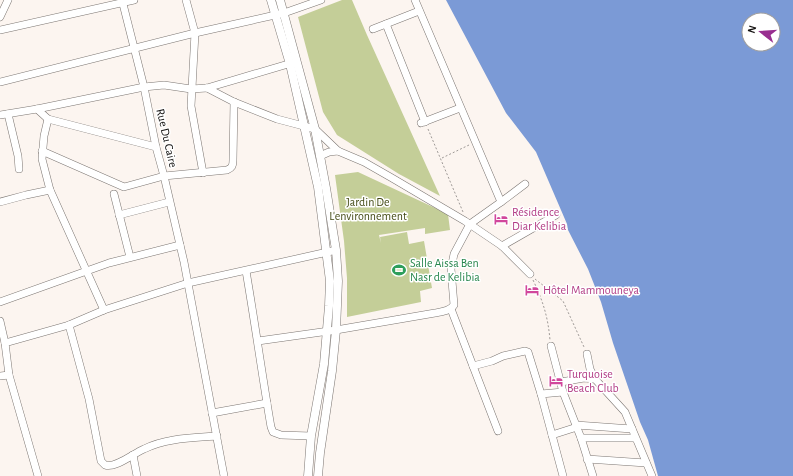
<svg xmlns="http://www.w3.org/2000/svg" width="793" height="476" font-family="'Alegreya Sans',sans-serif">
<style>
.green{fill:#c4ce98}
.water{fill:#7b9ad6;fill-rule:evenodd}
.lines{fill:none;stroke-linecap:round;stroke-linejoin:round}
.minor-casing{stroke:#7c7672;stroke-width:8}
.major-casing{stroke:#7c7672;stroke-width:9}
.path{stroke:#9f9a97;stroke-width:1;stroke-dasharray:2 2;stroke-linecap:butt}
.minor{stroke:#fff;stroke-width:7}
.major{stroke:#fff;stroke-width:8}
.labels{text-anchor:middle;stroke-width:3;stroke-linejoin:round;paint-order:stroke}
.street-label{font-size:12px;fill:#12100f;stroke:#fff}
.park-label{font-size:12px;fill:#444b16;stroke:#fff}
.hotel-label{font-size:12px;fill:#b23c85;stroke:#fff;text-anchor:start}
.leisure-label{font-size:12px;fill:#27864d;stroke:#fff;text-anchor:start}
</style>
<rect width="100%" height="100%" fill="#fcf5f0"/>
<!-- green -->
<g class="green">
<polygon points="342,0 352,0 367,35 440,196 399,174 337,135 323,112 298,17"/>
<polygon points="358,172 448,214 450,230 425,234 425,228 379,235 381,243 380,237 407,232 409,244 424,241 432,288 420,291 421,302 347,317 347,278 344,241 335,175"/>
</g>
<!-- water -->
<path class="water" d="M446,0H793V476H658L648,440L640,422L613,343L601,302L588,269L568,230L567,224L536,152L506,113ZM749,20H773V44H749Z"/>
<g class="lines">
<!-- minor casing -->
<g class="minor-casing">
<g id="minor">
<polyline points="122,0 144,87 156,147 164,176 184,262 224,476"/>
<polyline points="186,0 195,33 191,106 203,173"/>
<polyline points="0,17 8,0"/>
<polyline points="386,24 425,122"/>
<polyline points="373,29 419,11"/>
<polyline points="0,30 134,0"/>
<polyline points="0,82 195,33 284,13 321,0"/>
<polyline points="207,88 234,102 277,119 315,129 338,151 364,162 392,178 465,221 502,246 530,274"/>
<polyline points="37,109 48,119 156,147"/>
<polyline points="8,114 18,156 19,169"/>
<polyline points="0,115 37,109 144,87 164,85 191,89 207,88 295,62"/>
<polyline points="48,119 44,136 42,159 50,190 104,310"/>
<polyline points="421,123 460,108"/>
<path d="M42,151L124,187L164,176L227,170C232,168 233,166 233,160L234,102"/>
<polyline points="320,156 329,152 338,151"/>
<polyline points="114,194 130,257"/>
<polyline points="0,202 26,195 50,190"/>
<polyline points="501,202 525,184"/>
<polyline points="119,215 169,202"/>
<polyline points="502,246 556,215"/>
<path d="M246,271C255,323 262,375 271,427L273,432L281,435L311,436"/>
<polyline points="0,302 109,263 180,245"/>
<polyline points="451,309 498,431"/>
<polyline points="0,321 5,343 9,375 38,476"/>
<path d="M69,325L89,399L101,461L105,465C115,469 134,453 144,449C166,438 192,438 217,436"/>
<path d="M258,341L336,330L435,313C442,312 450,311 454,305L451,269L454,254L470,224L501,202L415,0"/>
<polyline points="5,343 69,325 104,310 188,283 332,251"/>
<polyline points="551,346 563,392 581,438 593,476"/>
<polyline points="587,354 590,369 595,379 625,412 652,476"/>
<polyline points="473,366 492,361 503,356 525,351 528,352 541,394 563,392"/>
<polyline points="0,376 9,375"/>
<polyline points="561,382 584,378 595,379"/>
<polyline points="541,394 552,435 577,427"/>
<polyline points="212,413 267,403"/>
<polyline points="576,425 632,429"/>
<polyline points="552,435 563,476"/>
<polyline points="581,438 635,438"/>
<polyline points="133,455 137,476"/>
<polyline points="587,459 646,463"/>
</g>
</g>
<!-- major casing -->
<g class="major-casing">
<g id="major">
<polyline points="271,0 290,64 318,187 330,281 329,306 324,364 311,436 308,476"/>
<polyline points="280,0 315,129 326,188 336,250 338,281 336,330 332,371 320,453 318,476"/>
</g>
</g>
<!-- path -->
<g class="path">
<polyline points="428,129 463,212"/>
<polyline points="442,158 469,145"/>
<polyline points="535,279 563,301 584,347"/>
<path d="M533,280C543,301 548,317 550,340"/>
</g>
<!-- minor -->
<use href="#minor" class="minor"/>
<!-- major -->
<use href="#major" class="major"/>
</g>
<!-- icons -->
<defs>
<g id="hotel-bare" transform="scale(1.08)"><path d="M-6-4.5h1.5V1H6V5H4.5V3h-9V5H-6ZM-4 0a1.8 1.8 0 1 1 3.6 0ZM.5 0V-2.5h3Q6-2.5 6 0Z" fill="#d1479c" stroke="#fff" stroke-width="2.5" paint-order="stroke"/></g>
<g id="stadium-bare" transform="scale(1.08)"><path d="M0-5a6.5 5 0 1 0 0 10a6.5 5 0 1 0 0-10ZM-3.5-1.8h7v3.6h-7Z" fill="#2e9e5b" stroke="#fff" stroke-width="2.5" paint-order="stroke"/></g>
</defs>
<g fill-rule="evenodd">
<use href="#hotel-bare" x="501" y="219"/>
<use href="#stadium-bare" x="399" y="270"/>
<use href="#hotel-bare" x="532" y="290"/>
<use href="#hotel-bare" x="556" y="381"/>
</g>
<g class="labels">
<!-- street labels -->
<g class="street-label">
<text transform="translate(167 138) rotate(77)" y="4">Rue Du Caire</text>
</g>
<!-- park labels -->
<g class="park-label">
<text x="368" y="206">Jardin De<tspan x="368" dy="14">L'environnement</tspan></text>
</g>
<!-- hotel labels -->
<g class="hotel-label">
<text x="512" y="216">Résidence<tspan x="512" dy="14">Diar Kelibia</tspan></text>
<text x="543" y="294">Hôtel Mammouneya</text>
<text x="567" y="378">Turquoise<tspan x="567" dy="14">Beach Club</tspan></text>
</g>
<!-- leisure labels -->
<g class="leisure-label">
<text x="410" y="267">Salle Aissa Ben<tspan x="410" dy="14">Nasr de Kelibia</tspan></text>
</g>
</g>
<!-- north arrow -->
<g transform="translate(761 32) rotate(287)"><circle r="19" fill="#ffffff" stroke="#a09f9f"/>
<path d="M0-3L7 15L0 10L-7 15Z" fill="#982e90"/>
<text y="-6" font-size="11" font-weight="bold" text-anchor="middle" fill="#12100f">N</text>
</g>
</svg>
